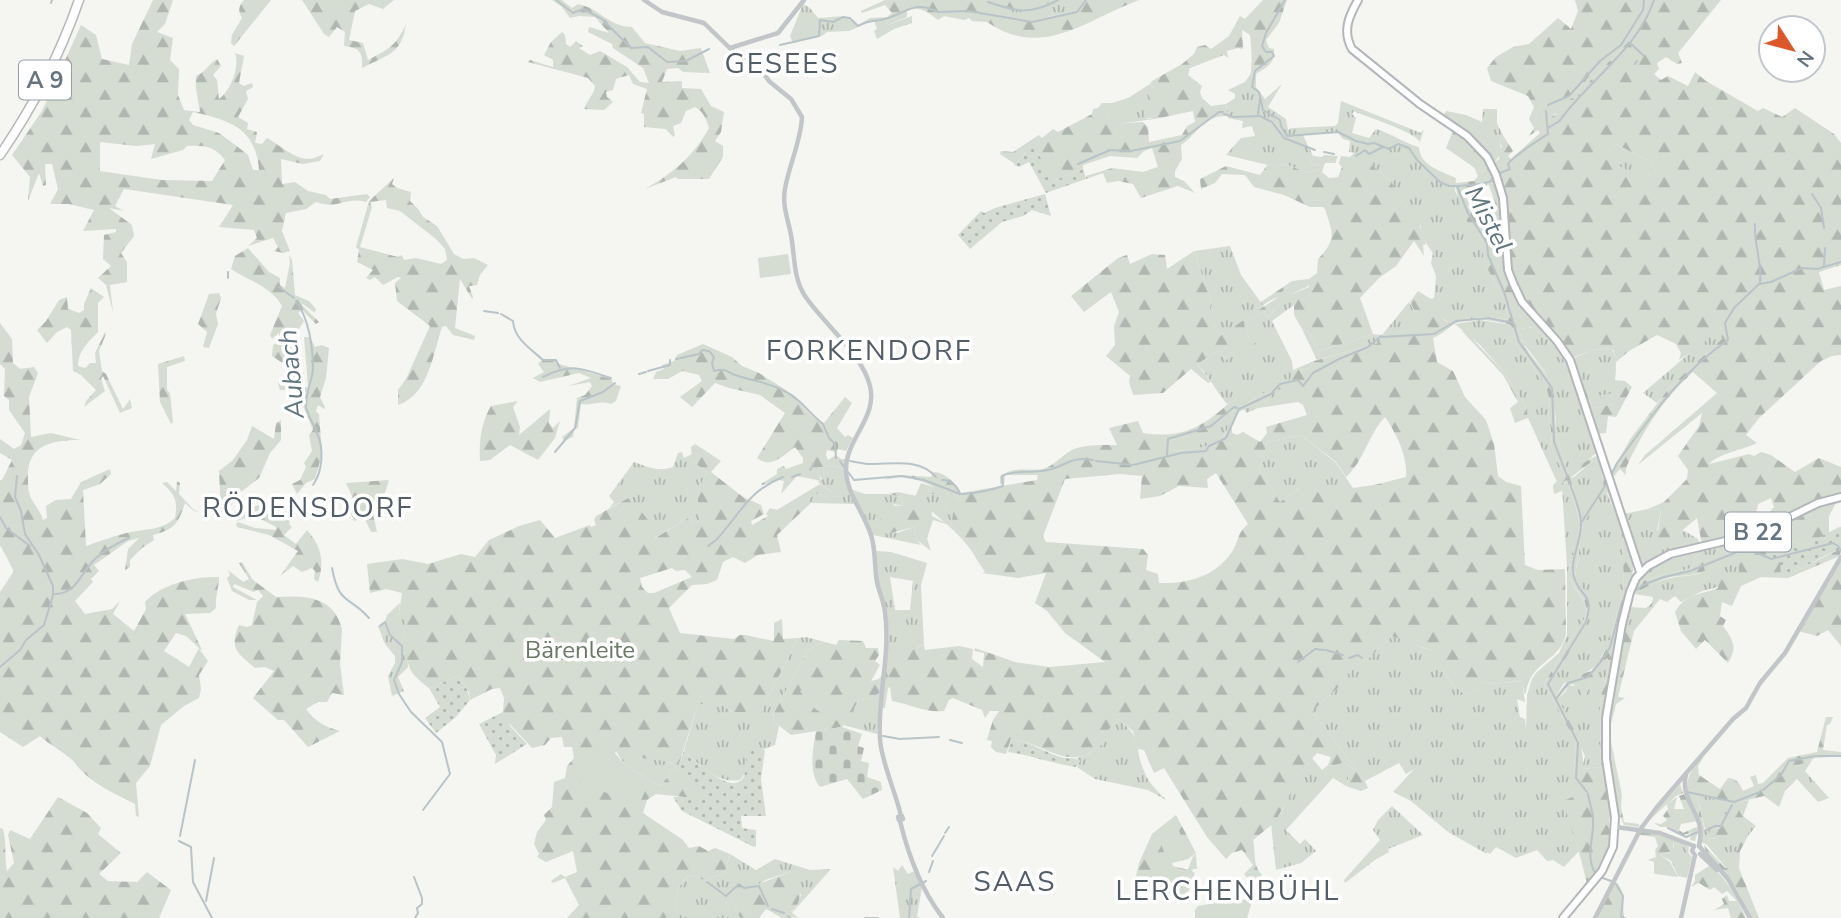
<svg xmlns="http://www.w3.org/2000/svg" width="1841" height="918" font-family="'Nunito Sans',sans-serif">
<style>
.grass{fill:url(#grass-tufts);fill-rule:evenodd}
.forest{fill:url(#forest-firs);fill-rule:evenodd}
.cemetery{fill:url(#cemetery-stones)}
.park{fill:#d5dcd2}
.garden{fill:url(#garden-dots)}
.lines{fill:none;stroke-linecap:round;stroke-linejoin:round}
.stream{stroke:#b9c4c8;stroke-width:2}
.major-casing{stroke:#b3b7bb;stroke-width:10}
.highway-casing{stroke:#b5b8bb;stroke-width:11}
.minor{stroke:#c2c6c9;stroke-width:4.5}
.major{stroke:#fff;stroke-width:6}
.highway{stroke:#fff;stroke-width:8}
.minor-bridge{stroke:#c2c6c9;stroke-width:4.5}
.labels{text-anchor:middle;stroke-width:7;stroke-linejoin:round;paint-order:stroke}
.shield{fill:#fff;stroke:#929ea7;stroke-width:2}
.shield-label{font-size:23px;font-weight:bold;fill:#647481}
.park-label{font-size:24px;fill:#677963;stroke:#fff}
.water-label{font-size:26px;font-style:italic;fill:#60767f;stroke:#fff}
.quarter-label{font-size:28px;letter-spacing:2px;fill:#525d67;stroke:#fff}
</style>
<defs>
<pattern id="grass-tufts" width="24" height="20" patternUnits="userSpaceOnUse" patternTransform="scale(1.75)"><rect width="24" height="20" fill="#d5dcd2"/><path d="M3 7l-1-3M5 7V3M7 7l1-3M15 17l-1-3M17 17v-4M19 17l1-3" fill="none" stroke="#b0b7b0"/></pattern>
<pattern id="forest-firs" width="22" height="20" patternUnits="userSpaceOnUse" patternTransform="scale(1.75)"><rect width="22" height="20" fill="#d5dcd2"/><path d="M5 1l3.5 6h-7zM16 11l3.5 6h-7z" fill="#b0b7b0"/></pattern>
<pattern id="cemetery-stones" width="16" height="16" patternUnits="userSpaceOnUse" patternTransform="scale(1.75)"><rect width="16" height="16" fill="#d5dcd2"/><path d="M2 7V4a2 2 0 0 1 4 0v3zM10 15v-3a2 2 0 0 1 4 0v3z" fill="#b0b7b0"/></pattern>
<pattern id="garden-dots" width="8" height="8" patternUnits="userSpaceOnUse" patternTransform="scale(1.75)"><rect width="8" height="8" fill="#d5dcd2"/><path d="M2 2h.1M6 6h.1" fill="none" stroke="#b0b7b0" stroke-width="1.8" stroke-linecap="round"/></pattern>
</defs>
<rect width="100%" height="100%" fill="#f5f5f1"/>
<!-- grass -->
<g class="grass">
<path d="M1057,0H1085L1077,10L1032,21L1008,20L994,11V7L997,5C1016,11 1039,10 1057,0Z"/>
<path d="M803,4L810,8L818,18C834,18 846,12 858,25L870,18L889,17L885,19L888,25L912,16V23L894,29L877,39L874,31L877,29L874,20L849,31L827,32L822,36L793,43L790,36Z"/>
<polygon points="1635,24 1641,27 1635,35 1589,82 1584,87 1585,91 1538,127 1535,120 1540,108 1577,92 1600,62 1622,45"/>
<path d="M1252,72L1256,90V87L1265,99L1282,84L1268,107L1286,119L1288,130L1292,128L1335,126L1338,123L1341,101L1421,133L1424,129L1420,142C1413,131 1369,118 1354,111L1352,114L1356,118L1352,133L1369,138L1376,129C1392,134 1406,144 1419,147C1420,166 1441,171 1456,178L1455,191L1483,242V261L1505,300L1508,320L1489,317H1473L1470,311L1471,318L1448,322L1441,317L1437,298H1434L1436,276L1431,263L1433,253C1426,244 1419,232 1421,220L1402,202L1390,180L1355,153L1349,152L1350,141L1343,139L1338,133L1303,135L1313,156L1310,165L1318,164L1320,166V169L1308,173L1285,164L1276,167L1271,161L1268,165L1226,155L1241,138L1255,136L1252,126L1242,128L1243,121L1228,118L1226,104L1235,98V94L1228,90L1245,82Z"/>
<polygon points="1150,84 1153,88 1146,119 1155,119 1124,123 1116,129 1110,129 1108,111"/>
<path d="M1483,109H1497V124L1504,137L1499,140C1505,157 1493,163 1482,173L1446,148L1455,126L1442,118L1446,111L1466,115L1482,122Z"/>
<polygon points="1616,144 1653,163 1646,181 1604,158"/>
<path d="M1230,246L1241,275L1262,304L1289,287L1308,281L1310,285L1290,295L1294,305L1272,321L1292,361L1293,370L1314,361L1310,368L1293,371L1290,383L1276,386L1241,407L1229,403L1227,404C1216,391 1209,376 1197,364L1220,350L1226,360L1249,338L1244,324L1264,311L1268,318L1286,296C1277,295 1270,301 1263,305L1264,308L1220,336L1208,316L1211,302L1194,251Z"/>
<polygon points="1409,302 1422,323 1422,328 1400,332 1389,331 1379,343 1317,360 1302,329 1307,330 1320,351 1373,334 1382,335"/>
<polygon points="1480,320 1511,325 1517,345 1534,367 1536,374 1545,382 1550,402 1548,415 1551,429 1552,449 1564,475 1557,482 1528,418 1527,409 1504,372 1480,345 1455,324"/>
<polygon points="1534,327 1558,350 1567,366 1596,453 1581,467 1568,473 1556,433 1556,417 1548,376 1522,341 1519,329"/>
<polygon points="1720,327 1723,339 1669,388 1657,403 1643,393"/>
<path d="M1611,348C1620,361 1614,379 1614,394L1598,396L1614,398V404L1593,408L1572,359L1589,351Z"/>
<polygon points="1289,387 1294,387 1298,402 1258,408 1246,413 1244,409 1266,401 1276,390"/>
<polygon points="845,397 852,403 837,428 845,437 848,435 853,438 846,451 838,449 838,443 829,436 824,423"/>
<path d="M1229,424C1223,451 1191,449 1169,451L1171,440L1201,434Z"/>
<polygon points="1301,435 1336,463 1353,488 1300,488 1280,502 1260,470 1267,442"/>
<path d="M682,452L684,458L692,454V461L707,472C702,482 697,490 698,502C699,509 701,513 699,520L693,524L690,517L654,538L630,497L609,508L614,502L609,496L634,462C647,467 659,472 673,467L678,453Z"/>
<path d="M1594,460L1599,461L1606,491L1617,517L1614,520L1622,536L1624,586L1610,640L1603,646L1605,650C1599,661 1594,670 1582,674L1579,679L1564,683L1556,696L1550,685L1587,622C1593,600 1587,594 1575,577L1583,524L1594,504L1581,516L1570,478L1574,477Z"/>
<polygon points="833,465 845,470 855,504 811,503 807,498 818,493 828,499 833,493 818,482 822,479 816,471 817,468"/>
<path d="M1567,480C1571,493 1578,509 1579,523C1580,539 1569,555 1569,571C1568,593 1603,602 1576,630L1544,684L1576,742L1574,770L1568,783L1578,786L1583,793L1564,801L1570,815L1573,834L1579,851L1564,867L1553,860L1547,861L1537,850L1516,858L1496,847L1490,854L1487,852V854L1448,832L1411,801L1393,792L1414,769L1406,774L1399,763L1365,781L1312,711L1337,689L1351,669L1370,657L1392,636C1408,640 1421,648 1437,652C1439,669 1453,689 1468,695L1483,681L1492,684L1522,681L1525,702L1517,699L1520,717L1525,719L1526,729L1527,695L1532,679L1536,673L1559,653L1567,635V567L1562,486Z"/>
<path d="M921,483L936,488L933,494H953L960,499L959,505L943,507L955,510L951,525L966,539L979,556L977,560C964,534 936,517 915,497Z"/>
<polygon points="852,490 865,494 888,494 901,497 903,506 894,504 881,525 874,527 897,533 914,527 917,540 921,545 873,535"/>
<polygon points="1648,509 1661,510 1657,531 1678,534 1683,530 1698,539 1700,545 1640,566 1624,514"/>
<path d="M1739,544V572L1718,587L1702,591L1681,602L1675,596L1667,602L1660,599L1634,631L1624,628L1629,607L1646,608L1652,603L1653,597L1634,594C1645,587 1658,581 1671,578C1683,575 1694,577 1705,571L1700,554L1696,556L1692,568L1644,580L1633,589C1651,556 1681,554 1715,545V548Z"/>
<path d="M876,551L891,552L927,563L921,585L924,645L915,647L887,682L884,680L889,634L887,615L877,578ZM890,577L913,581L910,610H895Z"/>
<polygon points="400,603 399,613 406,620 403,634 407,638 408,667 398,677 404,691 392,696 388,676 395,663 395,656 385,644 378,626 385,621 387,615"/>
<path d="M806,637L825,642L808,650L774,713L773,721L779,726L775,745L762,750L740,780C716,784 701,765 684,751L698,704H720L733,712H761L798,638Z"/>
<path d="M1606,657L1609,662L1600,701L1601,767L1582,769L1585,756L1558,699L1566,691L1568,686L1582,685L1585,696C1592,683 1597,667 1606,657Z"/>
<polygon points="880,692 877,734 843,725 859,700 872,698"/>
<path d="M1118,719C1146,741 1132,746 1145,773C1149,784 1158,791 1166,800L1148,790L1095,779L1077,767L1080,761L1076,758C1088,755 1095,751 1104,742V735Z"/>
<polygon points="616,751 629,751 642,758 659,758 677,766 660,786 624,764"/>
<polygon points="1312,758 1322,770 1328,765 1333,766 1345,762 1355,771 1349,776 1346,786 1333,778 1286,830 1300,844 1305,839 1316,851 1301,863 1276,870 1271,824 1281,813 1297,776"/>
<polygon points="1813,759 1805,771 1829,798 1818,802 1797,779 1795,780 1795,767"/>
<polygon points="1697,795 1734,803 1749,800 1743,816 1756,826 1748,836 1748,826 1734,803 1726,814 1722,827 1711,829 1708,839 1720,838 1739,843 1736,868 1726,868 1707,845 1701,842 1705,829"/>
<polygon points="1392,806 1423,835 1388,849 1389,852 1375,860 1345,883 1344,880 1380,840 1373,830 1378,820"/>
<polygon points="1674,843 1683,846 1692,857 1687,878 1678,876 1671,861 1660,855 1670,852 1674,847"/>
<path d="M730,854L756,870L775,859L810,870L831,869L792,913L799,918L787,916L789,918H782L766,909L759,918H677C677,900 674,886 690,875L707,881L714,876L724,875ZM790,872L801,895L797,906L792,912L767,902L740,918L732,900L744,888L757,886L765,880Z"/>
<polygon points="902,865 908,874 914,871 922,887 917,916 919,918 900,918 893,867 898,871"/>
</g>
<!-- forest -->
<g class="forest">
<path d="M153,0H173L165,24L157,32L173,38L170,60L179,69L178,95L184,110L200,112C198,99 195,89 196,76C206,72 208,64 217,59L221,66L213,75L217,80L219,99C231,90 240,67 235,53L244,56L239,83L244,86L252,83L253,87L246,91L248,99L238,117L248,123L247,129L257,132L255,143L262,144L267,138C280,145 298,163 314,158C318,157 321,155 324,154L320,161L303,164L281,159L282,184L295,182L308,191L326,195L330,199L367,194L370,197L366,202C345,196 339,210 316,202L306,209L286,213L282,231L290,251L283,253L274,251L278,247L273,238L248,246L257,238L254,230L219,227L233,205L124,189L115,206L124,211L109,208L132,225L134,236L121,253L127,262V282L110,285L113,312L106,285L98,278L111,266L103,259L104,235L116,232V229L83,231L94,210L69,204H50L58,189L52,164H45L46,185L43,186L39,173L28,201L30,177L12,155L42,111L81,25L96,35L102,59L129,65L132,44ZM193,112C229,120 256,128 259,170H253L248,155L238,147L219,133L193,125L189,120ZM100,142L136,146L155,144L151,159L183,150L187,146C204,145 215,146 225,160L212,181L162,180L100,171Z"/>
<path d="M244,0H271L234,46L231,43L232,35L242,18C238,11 238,7 244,0Z"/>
<path d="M302,0H394L383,9L369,4L355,11L349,40L363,43L368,60C389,49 396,46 406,24C402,54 387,55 362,68C363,52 360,48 344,46L345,32L337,27L329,37L324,34Z"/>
<path d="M552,0H562L572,8L578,4C599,8 609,27 632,27L645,43L680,51L701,48L710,73L683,72L678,68L667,69L662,82L682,81V88L701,89L711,106L724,112L721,132L715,141L723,146V157L709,179H677L676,177L645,189C673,173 693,157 709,128C706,119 704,112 695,107L686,111L681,123L673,126L675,135L673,137L666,129L644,127V114L641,113L647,89L633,84L629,75L616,79L613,90L606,92L607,97L613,102L604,110L584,109C587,100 594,95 595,86L588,78L528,62L530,60L553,67V60L544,55L551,42L562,32L565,35L566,44L570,47L576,41L583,46L579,48L590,55L600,51L627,67L640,82L649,83L643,68L613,48L612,44L588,32L589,27L609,33L595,17L579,16L570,18L562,7Z"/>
<path d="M885,0H1057L1027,12L998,5L994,8V11L1008,20L1032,21L1077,10L1085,0H1139C1085,20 1043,60 987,22L972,21L969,18L964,20L944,16L938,20C928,12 920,6 907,10V17L888,25L885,19L892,13L885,5L862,13L861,11Z"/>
<path d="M1263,0H1287L1279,23L1266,40L1269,48L1274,49C1275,64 1267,67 1256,74V90H1251L1248,87C1253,69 1252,53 1250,35L1242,30L1243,49L1238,48L1227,51L1228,58L1224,55L1190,68L1188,75L1202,86L1200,92L1202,98L1211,106L1226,104L1228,116C1202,115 1199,133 1181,145L1182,159L1175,171V177L1184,181L1195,193L1178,186L1141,198L1133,184L1118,181L1107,183L1103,173L1086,179V176L1112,168L1143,172L1158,167L1152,148L1144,151L1137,158L1110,156L1083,165V168L1054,181L1025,153L1015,164L1000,154L1001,151L1013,152L1039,135L1042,138L1053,129L1058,132L1092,114L1093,109L1098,108L1102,103H1112L1131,97L1108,111L1111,128L1116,129L1124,123L1143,122L1148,127L1149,142L1182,135L1187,126L1195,122L1193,111L1155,119L1144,118L1146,114L1144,108L1149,101L1147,95L1153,88L1150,84L1152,81L1182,64L1194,54L1197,47L1205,45L1211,49L1229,36L1240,16L1245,19Z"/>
<path d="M1575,0H1721L1678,53L1682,63L1677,64L1666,57L1657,63L1659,69L1654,74L1661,80L1668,76L1688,86L1695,72L1706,81L1758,111L1763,108L1782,117L1795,108L1834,134L1841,143V265L1819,272L1824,290L1841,286V355L1832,356L1821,361L1759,418L1746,435L1757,443C1743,450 1719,453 1709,464L1749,454L1754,456L1761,452L1771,455L1795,472L1819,458L1841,467V496L1771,526L1767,515L1774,507L1771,498L1758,504L1752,534L1702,545L1697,518L1678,534L1663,541L1657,538L1661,510L1648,509L1664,502L1687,479L1688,470L1678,456L1699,426L1702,413L1638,465L1645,455L1717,393L1693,372C1662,401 1644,429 1626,468V475L1620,469L1614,476L1611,473L1631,438L1669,388L1722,339L1720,327L1698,348L1679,360L1681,353L1676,344L1657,335L1629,351L1615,363L1614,351L1610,348L1589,351L1572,358L1593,408L1614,404V398L1596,396L1614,393V380L1625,381L1632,387L1616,417L1608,416L1606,433L1595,434L1599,449L1596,453L1567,366L1558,350L1534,327L1519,329L1522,341L1530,354L1554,384L1556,433L1568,473C1577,468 1593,455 1602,455L1632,549L1630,553L1633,556V572L1628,591L1617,668L1624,628L1634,631L1618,697L1625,698L1616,704L1609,732L1622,795L1621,807L1624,822L1639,824V827L1624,825L1616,807L1614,818L1609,819V832L1613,835L1604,866L1587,884C1583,867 1579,850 1573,834C1568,823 1568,812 1563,801L1582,793L1577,786L1568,784L1569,775L1574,770L1576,742L1544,684L1576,630C1603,601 1569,593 1569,572C1569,555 1579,539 1579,523C1579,510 1571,493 1567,480L1564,482L1562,491L1554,494L1553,485L1564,475L1552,449L1551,429L1548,415L1550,402L1545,382L1536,374L1534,367L1517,345L1511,325C1494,321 1469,315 1453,325C1446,330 1442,334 1433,338L1437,362L1453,371L1465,397L1486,420L1494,444L1498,476L1506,482L1521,486L1525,565L1538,570L1565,569L1566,634C1560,656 1546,658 1534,673C1529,679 1527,687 1525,694L1521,681L1492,684L1483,681L1468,695C1453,689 1439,668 1436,652L1392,636L1370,657L1351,669L1337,689L1312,711L1365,781L1368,788L1361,791L1346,786L1349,776L1354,770L1345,762L1333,766L1328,765L1331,757L1317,753L1297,776L1288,799L1275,822L1253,840C1256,852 1252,865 1262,875L1253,884L1244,874L1253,865L1242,850L1232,853L1226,859L1207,837L1164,768L1154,773L1144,750L1138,749L1133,731L1118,719L1104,735V742C1071,776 1047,743 1011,739L1006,754L996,752L991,747L992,741L987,740L993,720L999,711H990L985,718L982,710L953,698L949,700L944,711C925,713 910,704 892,701L890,687L888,688L885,708H882L883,690L872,698L859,700L842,727L791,735L773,721L774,713L808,650L825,642L836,645L839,640L863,641L866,648H878L879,655L875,661L880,665L871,681L879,679L882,675L887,682L896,646L913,643L916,647L924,645L925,650L959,646L973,649L972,659L983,667L984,653L974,651L975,648L1015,662L1049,667L1105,662L1065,633L1047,611L1035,603L1046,573L1018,578L982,573L985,572L977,560L979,556L966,539L951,525L954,510L943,509L947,505H958L960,499L953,494H932L935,488C928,483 911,477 902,477C895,477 892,480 884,479L902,475L931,477L934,472C944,472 957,484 961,493L1037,480L1038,475H1005L1004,484H1000V477C1013,465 1028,472 1043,469C1054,466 1062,455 1072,450C1085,444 1103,445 1117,445L1109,428L1138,421L1143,433C1180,439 1202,428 1229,403L1241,407L1268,391L1271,386L1276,385V381L1286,379L1289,382L1293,371L1310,368L1314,361L1379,343L1389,330L1400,332L1421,328V323L1410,302L1418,291L1431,299L1437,297L1445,308L1441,317L1447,322L1471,318L1469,309L1474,317L1508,320L1505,300L1483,261V242L1475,228L1468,223L1460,208L1455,183L1474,181L1478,176L1474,167L1482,173L1499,159V149L1502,147L1499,140L1504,137L1513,151L1508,156L1511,159L1540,133L1538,130L1529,136L1534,128L1529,119L1534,107L1528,96L1491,81L1487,68L1496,57L1513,47L1529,44L1558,18L1571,29L1578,11ZM1635,24L1640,28L1635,35L1589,82L1584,87L1585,91L1574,99L1572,98L1566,102L1567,105L1559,108L1556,114L1538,126L1535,120L1540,108L1577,92L1600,62L1622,45ZM1616,144L1653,163L1646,180L1605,158ZM1489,185L1497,209L1494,214L1495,232L1491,237L1473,215L1464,190ZM1293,387L1298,402L1303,405L1307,415L1266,427L1267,433L1260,442L1243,432L1237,435L1232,433V424L1238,412L1266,401L1276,390ZM1385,417C1396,433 1408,456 1406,477L1374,485L1353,488H1300L1280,502L1260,470L1267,442L1301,435L1336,462L1346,477C1364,461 1368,435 1385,417ZM1228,425C1226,449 1189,450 1169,451L1171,440L1201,434ZM1594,460L1599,461C1603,471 1606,481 1601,491L1608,493L1617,517L1613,520L1622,536L1624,586L1610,640L1595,642V645L1603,647L1605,650L1602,657L1596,661V664L1591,671L1582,674L1579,679L1570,678L1556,696L1550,685L1587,622C1593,600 1587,594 1575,576L1583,524L1594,508V503L1581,515L1570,478ZM1216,473L1248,524C1237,533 1239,541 1232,552C1215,577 1187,584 1159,583L1158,574L1146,570L1148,555L1143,549L1046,542L1043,536L1065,479L1120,474L1142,476L1140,499L1160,496L1179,486L1208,488L1207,479ZM1607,658L1609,662L1600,701L1601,767L1583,769C1585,742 1570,723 1558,699L1568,686L1573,684L1576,686L1581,685L1582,695L1585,696C1591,684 1598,666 1607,658Z"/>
<path d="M1355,152L1391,181L1402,202L1422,220L1420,227L1426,244L1423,245L1424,256L1414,241L1396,266L1379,278L1360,298L1373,334L1320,351L1307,330L1302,329L1294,315V305L1290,297V295L1309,287V282L1289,287L1262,305L1261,302L1292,281L1309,279L1317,273L1318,259C1337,239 1333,234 1325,209L1323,207H1310L1284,195L1254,187L1245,175L1222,174L1215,183L1201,189L1200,179L1226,166L1260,175L1271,160L1276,167L1285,164L1308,173L1320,169L1318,164L1310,165L1313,156L1322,157L1324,155L1338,156L1335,163H1325L1322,172L1329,178L1338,177L1342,167L1339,163L1341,156L1350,157Z"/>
<path d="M394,178L392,184L397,188L411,192L410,201L418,209L423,217L437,226L454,254L463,259L474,258L488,265L480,275L477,285L469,286L473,297L472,299L460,279L455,328L475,336L474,340L453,335L446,326L442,327C433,353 429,395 398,405V390L406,379L430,326L397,301L395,283L401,278L398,277L383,285L375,277L370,280L366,278L373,270L357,262L359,250L356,247L369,201ZM386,200L387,208L400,211L436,239L445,249L447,260L441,264L416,258L404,260L402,255L398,257L360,247L372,207L370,202Z"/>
<path d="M248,248L269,272L280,278V285L285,288L290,263L289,255L292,260L295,295L309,301L316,309L315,313L303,304L302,305L319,322L316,324L302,310L298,313L304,321L297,332L291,334L296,340L291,349L295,357L287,366L272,356L273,345L279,341V333L272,339L270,335L282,306C271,286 249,281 231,269L235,256Z"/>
<polygon points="1194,251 1211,302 1209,316 1220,336 1280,296 1286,296 1288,301 1275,309 1268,318 1264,311 1244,324 1249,338 1252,337 1256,344 1226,360 1220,350 1197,364 1211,382 1208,383 1191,369 1163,393 1133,395 1129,382 1130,376 1106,356 1115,345 1114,326 1119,312 1111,292 1084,312 1071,296 1118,258 1127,255 1130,264 1152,254 1165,255 1167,269"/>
<path d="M91,288L104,297L98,303V332C88,342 78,351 78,366L85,368L90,363H96L95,353L105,332L106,334L99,351L102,371L106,374L123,409L130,399L132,408L120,413L103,376L101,379L105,391L84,407L86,401L96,390L81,375L73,371L71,330L67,327L57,332L47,343L37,330L46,321L59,300L67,297L68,309L79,313L84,310V304Z"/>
<polygon points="219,293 221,298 216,314 218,324 209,348 203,347 207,332 198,324 209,294"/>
<path d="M0,323L12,339L13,363L20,369L34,367L38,373L29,397L31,437L51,433L80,440C51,440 26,445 28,480C28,485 28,491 30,496C34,505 40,510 43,520L47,518L46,506L56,500L71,499L81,482L110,469L111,474L100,484L83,490L86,546C98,542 111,537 123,534C142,528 160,532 175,518C178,500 175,495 162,483L167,482L176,491L177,481L180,483L179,494L194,510L200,512L194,511L185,503C178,524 175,529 153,535L154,540L142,548L130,560V567L125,570L128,549L139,538L128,541L94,565L99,571L91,579L93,582L75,601L85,614L112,609L120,601L113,614L134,631L146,609L145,602C161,584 195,576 219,577C219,588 215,597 216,608L210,613L185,614L202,650L199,649L208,661L199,675L201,689L199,698L184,706L161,725L150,766L136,783L139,817L136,816L135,804C116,794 92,784 78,767C76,765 74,761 71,759C61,750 50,745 40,736L23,747L0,732V592L14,571L0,545V480H2L12,460L0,453V439L14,449L21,445L25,433L9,410V400L4,396L5,369L0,364ZM176,633L186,636L199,648L189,667L164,651Z"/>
<polygon points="1464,330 1504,372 1527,409 1528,418 1515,423 1510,408 1518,402 1503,375 1462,331"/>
<polygon points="304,337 310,337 315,347 322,345 329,348 326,378 320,397 325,407 324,409 318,405 316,411 319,414 322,454 315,479 306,483 297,494 292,484 300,480 306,467 304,463 312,451 309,435 313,430 302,403 291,398 290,390 280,390 278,383 284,375 304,373 304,383 301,384 301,387 308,387"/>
<path d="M703,344L732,357L742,366L759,373L786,390L814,418L824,423L829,436L838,443V449L836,452L827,450L826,455L828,460L836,455L841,459H846L845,470L833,465L817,468L821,481L797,476L781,494L784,481L779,480L762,485L761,484L777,474V469L784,466L786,469L803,463V458L795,447C782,456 772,469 757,458L785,413L760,395L729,388L715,383L692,407L680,397L702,381L699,375L682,371L668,379H653L656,372L664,369L662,365L674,361L677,355Z"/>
<polygon points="184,356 185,361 167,367 167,390 170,393 173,422 171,424 160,402 158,364"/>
<path d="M542,360H556L559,364L611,379L614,384L621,386L616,401L611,404C598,400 593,406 581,404L578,428L574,430L573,437L564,441L562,437L574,428L577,398L585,395L592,386L590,382L568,386L591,378L579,373L540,382L533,378L544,372L538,364Z"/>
<path d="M518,401L513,407L520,427L519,435L550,409L549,423L553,428L560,421L555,438L538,460L510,445L490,460L480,461C479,441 481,423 491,406Z"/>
<polygon points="281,420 281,440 270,453 259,478 241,492 227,511 221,514 219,471 233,460 247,440 252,426 274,439 276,423"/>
<path d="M695,444L721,461L711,472L743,497L761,505L764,514L751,521L752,525L768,516L766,514L770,508L777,510L820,484L833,493L832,499H828L818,493L808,498L811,503L777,535L781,552L758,555L745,563L733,557L723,562L717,580L707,584L692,585L669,608L680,633L734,639L740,635H745L774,641V623L782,619L783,639L798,638L761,712H733L720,704H698L678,767L706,797L694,798L656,794L647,800L643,813L683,840L689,848L699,846L708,851L715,848L730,854L724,875L714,876L707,881L690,875C674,885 677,901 677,918H567L579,905L565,878L553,883L551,881L561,874L565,877L577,872L573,851L546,862L537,857L539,854L534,844L537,832L546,820L544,815L552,807L554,782L565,778L567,766L574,758L572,747H564L562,737L551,738L545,745L532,748L507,721L503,712L504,698L500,688L492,689L470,700L469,692L459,676L429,688C406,671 407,666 407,638L403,634L405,620L399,613L402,593L386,589L370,593L367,564L402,559L428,564L461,554L475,557L489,540L519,526L540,520L555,538L590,525L591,527L596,525L594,520L596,516L630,497L651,524L655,538L690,517L693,524L699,520C701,512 698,509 698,502C697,490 702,482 707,472L692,461L691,447ZM672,568L676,571L685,570L692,577L654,593H648L642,587L640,578ZM616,751C628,752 632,754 643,758C657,762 663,758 677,766L660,786L624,764L615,753Z"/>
<polygon points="389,480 384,496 373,514 377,532 371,532 364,517 354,521 350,512 357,507 346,483"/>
<polygon points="898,492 921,497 931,506 932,516 949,525 933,520 927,538 931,551 917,540 914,527 887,534 873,527 881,525 880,513 885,505 903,506 901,497 888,494"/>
<path d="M291,496L296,502L289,524L292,527L284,535L296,544L307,530C321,546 325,561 318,582L314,579L315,571L312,568L302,572L293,566L280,576L298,551L269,535L237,527L236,524L238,522L255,528L276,530V527C261,519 253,514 237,521L234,518C250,506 265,500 285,506Z"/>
<path d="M1838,499L1829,516V533L1804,546L1792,541L1769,558L1780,561L1794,572L1836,551L1841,550L1840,556L1788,578L1761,577L1741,586L1732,606L1722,602L1720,616L1726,620L1723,626C1733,640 1738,647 1728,663L1705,640L1696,649L1681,631L1675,612C1686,593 1700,595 1718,588L1719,578L1739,572L1738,545L1715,548V545L1747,537L1827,501Z"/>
<path d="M1701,554L1705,571C1694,576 1683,575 1671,577C1658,581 1645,587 1634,594L1633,589L1644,580L1692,568L1696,556Z"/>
<polygon points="1841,559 1841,646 1828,630 1817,636 1798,631"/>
<path d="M242,562L253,580L276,597C305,595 334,596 342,629L340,664L344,695L332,693L327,702H318L306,709C315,722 326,727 340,731L308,747L284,720H278L253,698L274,671L265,667L255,668C237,653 229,648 239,625L247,627L252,625L257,602L263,596L258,590L254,592L234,584L233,587L257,600H249L232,591L227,578L230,575L228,570L243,582L249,579L239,563Z"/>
<path d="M1826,717H1833L1830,724L1827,725L1823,750L1841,752V756L1815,758L1795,767V781L1785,791L1779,807L1764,796L1735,803L1748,826V836L1740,851L1739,868L1759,918H1752L1736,888L1706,851L1704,845L1725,868L1736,867L1737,854L1728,858L1721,856L1738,850L1739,843L1724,847L1720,838L1706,839L1711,829L1722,827L1726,814L1734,803L1697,795L1704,827V838L1702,837C1705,799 1668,798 1701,757L1703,758L1698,766L1699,775L1720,789L1728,778C1738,779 1739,783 1743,791L1754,786L1750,777L1756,775L1758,784L1763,783L1788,758L1817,752Z"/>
<polygon points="1680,784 1683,793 1676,796 1668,804 1677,797 1674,809 1684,809 1679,796 1684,794 1698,821 1681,824 1679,830 1683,833 1696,827 1699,829 1695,841 1690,840 1691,833 1683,835 1669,827 1660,827 1654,823 1661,824 1667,820 1663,816 1668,809 1667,804 1644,825"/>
<path d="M58,797L87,813L101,828L98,834L121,853L99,874L108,881L137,882L147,872L171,890L159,918H0V828L3,829C7,843 4,857 7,871L14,863L8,835L10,830L30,839Z"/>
<polygon points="1176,815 1196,853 1188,859 1172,863 1173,866 1188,870 1193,856 1196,854 1197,869 1193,869 1192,872 1195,873 1193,878 1188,876 1160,876 1154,891 1134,885 1139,863 1152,834"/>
<polygon points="1644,830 1678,840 1689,847 1688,854 1683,846 1674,843 1672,851 1660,855 1670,862 1678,877 1655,874 1654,872 1654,862 1648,860 1656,857 1655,850 1658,846 1655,837 1639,835"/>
<path d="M1709,866C1726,875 1738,901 1746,918H1731L1728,908L1714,910L1724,904L1722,899L1727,895L1729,901H1737L1727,891L1722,894L1714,887L1710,890L1699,883L1691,887L1695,881V875Z"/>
<path d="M790,872L798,879C801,894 802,907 787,914L793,918H789L768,902L759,915L740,918L732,900L727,896L740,884L744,887H751Z"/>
<path d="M1615,881C1627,893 1622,902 1624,917L1627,918H1597Z"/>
</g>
<!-- cemetery -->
<path class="cemetery" d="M842,727L862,734L858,746L864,748L861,761L869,763L867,777L881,782L882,790L863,799L847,779L820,787C808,773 813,748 816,731Z"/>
<!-- park -->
<g class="park">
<polygon points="788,254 791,274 760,278 758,258"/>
<path d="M808,687C826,696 831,690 842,712L838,721C822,715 808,706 800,691Z"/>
<path d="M604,747L634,778L647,787L637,809L601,790H582C577,770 584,755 604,747Z"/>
<polygon points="1177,825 1188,855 1168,863 1157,833"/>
<polygon points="1175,867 1188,871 1188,876 1193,878 1185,901 1154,891 1162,873"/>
<polygon points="1239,899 1252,901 1247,918 1195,918 1195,910 1198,906"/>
</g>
<!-- garden -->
<g class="garden">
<polygon points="1033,145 1054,181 1083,168 1086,179 1046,193 1029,162 1019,167 1014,165"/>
<polygon points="1045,194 1051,216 1032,210 1023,216 1002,222 970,249 958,235 981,211 984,213 995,208"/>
<path d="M1839,527H1841V550C1823,553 1795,576 1781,575L1780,561L1768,559L1773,540L1792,541L1804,546Z"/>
<polygon points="459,676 467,689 470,700 456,717 436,733 425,718 440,707 429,688"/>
<polygon points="503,712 511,727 527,744 495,764 496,755 479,724"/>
<path d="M1011,739C1030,741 1045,753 1064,758C1070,759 1074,757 1080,761L1076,767C1053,764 1031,755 1008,752Z"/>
<path d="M747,748L765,750L761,779L766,816H741L742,828L756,830V846L754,847L682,811L673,797H705L678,767L684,751C693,759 734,799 744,776C747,768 746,756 747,748Z"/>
</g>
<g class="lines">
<!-- stream -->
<g class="stream">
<polyline points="556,0 559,2"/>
<polyline points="1285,0 1266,33 1262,46 1266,52 1272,52 1274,56 1255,71 1252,87 1259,92 1263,110 1280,120 1281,126 1287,136 1338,132 1356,141 1368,144 1374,143 1389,149 1398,144 1409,148 1417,160 1440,182 1449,186 1457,186 1468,213 1487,243 1488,255 1504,292 1519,342 1552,388 1554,442 1568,478"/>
<path d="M988,2C1017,12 1030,15 1058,0"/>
<polyline points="51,3 52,0"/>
<polyline points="560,3 573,13 583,9 602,19 631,48 648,47 667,62 686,61 709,49"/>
<path d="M851,19L858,26C870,19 874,22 885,19C908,12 915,0 938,12L968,11L1032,22L1077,12L1086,0"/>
<polyline points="1630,43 1644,56"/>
<polyline points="780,45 819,36 820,20 833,22 843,17 850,18"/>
<polyline points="1635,64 1637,61"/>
<polyline points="1548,105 1569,96 1600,61 1621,45 1643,10 1644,0"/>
<polyline points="1224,114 1234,117 1260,116"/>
<polyline points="1258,114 1260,99"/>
<polyline points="1260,116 1272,122 1284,138 1315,150"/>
<path d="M1548,128C1552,124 1558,124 1561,119C1589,80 1638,49 1654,0"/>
<polyline points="1324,152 1334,154"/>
<polyline points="1356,156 1365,150 1369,154 1383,147"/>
<polyline points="1078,164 1110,150 1131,151 1180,141 1219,112 1223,112"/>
<path d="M1500,173L1510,169L1508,164C1513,156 1539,140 1548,134L1546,111"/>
<polyline points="1458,186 1482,184 1491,181 1494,175"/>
<polyline points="1812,194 1821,208 1824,228"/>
<path d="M1755,224C1754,244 1762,263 1760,282"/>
<polyline points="1824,266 1825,248"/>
<polyline points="228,278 228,272"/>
<polyline points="279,287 294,298"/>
<path d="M296,301C309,319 313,347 313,369C312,382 305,394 306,407C308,417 314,424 317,433C324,448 323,471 313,485"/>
<polyline points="484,311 498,313"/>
<path d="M501,314L513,321C514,339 531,349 543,360H556L560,368"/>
<polyline points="1382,337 1434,334 1456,321 1489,318 1513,323"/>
<path d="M676,359L699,354L702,350L709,351L714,357L712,363L714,371C725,368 726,371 735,375C752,381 770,382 788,393C801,400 810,414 822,423"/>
<polyline points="648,371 670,365 670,360"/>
<polyline points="639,374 646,372"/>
<path d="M543,377C572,362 582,369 611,378"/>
<polyline points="823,424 829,438 835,444 836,458"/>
<polyline points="555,452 575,428 580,401 603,392 615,383"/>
<polyline points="1167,455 1168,439 1211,426 1234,407 1237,408"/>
<polyline points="840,461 844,467"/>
<path d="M850,461C857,462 864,464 872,464C893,464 920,458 936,477"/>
<polyline points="1096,461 1133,465 1181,453 1206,451 1209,446 1226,438 1239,409 1271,394 1280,384 1298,380 1303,386 1313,373 1339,359 1368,347 1381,336"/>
<polyline points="810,470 814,463"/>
<polyline points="848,472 854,480 901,476 924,480 960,494"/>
<path d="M1611,475L1617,463C1650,418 1681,372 1728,340L1725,323L1734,308L1759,284L1771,282L1802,268L1817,269L1841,262"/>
<polyline points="792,477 800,474"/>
<path d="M942,480C950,479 958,487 960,494"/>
<path d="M1569,481C1573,494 1581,510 1581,523C1582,541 1569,560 1574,577C1580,598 1595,592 1586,622L1548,684L1578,743L1576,778L1587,792"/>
<path d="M962,494C977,493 989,491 1003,486L1002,476C1015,470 1027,473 1041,471C1062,470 1069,455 1093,460"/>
<polyline points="0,517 6,528 30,546"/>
<polyline points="1581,523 1607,483"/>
<path d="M717,539C741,513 748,491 783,477"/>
<polyline points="708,546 716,540"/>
<path d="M332,568C339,606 349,595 369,618"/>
<polyline points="1633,592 1643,585 1664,577 1690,571 1737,552 1755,552 1771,559 1833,543 1838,546 1841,551"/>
<path d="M55,594C77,594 81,572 95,559C106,549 117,543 129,538"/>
<polyline points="380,626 385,622 390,635 402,646 402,662 395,678"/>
<polyline points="1326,650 1343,655"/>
<polyline points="1349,658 1358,655 1362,658"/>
<polyline points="1298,662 1315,649 1324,650"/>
<polyline points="0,667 20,650 26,640 44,625 53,595 53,586 39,555 25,534 21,511 15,497 17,476"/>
<polyline points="394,680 399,694 411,712 442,742 450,774 423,810"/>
<polyline points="1556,699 1568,683 1588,677 1603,659 1610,647 1622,602 1626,598"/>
<polyline points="883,736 900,739 939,737"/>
<polyline points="950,740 962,743"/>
<polyline points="1817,756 1841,756"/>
<polyline points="1763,790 1781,775 1789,761 1815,756"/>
<polyline points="1687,792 1734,802 1760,792"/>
<path d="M1588,794C1589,801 1592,809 1593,817C1595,836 1584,857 1596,874"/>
<polyline points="1668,828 1686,837 1698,832"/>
<polyline points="1705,831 1715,826 1721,826 1732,805"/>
<polyline points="945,833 949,827"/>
<polyline points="180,836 195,760"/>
<polyline points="179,841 191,847 193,882 212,918"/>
<polyline points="932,856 944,836"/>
<polyline points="929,872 933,861"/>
<polyline points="414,877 422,898 422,904 417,908 418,913 415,918"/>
<polyline points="1600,877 1611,881"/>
<polyline points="707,882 726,896 739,884 744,888 759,886 768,906"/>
<polyline points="1616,884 1623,896 1621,918"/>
<polyline points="206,901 214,858"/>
<polyline points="772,909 784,913"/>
<polyline points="788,916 790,918"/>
<polyline points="865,918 878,918"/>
<polyline points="909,918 911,889 926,881"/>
</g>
<!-- major casing -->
<g class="major-casing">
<g id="major">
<path d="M1358,0C1349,16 1342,31 1352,49L1420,104L1467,136L1487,157L1496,175L1503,198L1508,270L1513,283L1522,302L1557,341L1570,360L1640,572"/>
<polyline points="1563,918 1602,871 1613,847 1615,817 1606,759 1606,718 1622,624 1630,592 1636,578 1648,566 1670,554 1755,534 1818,503 1841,497"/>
</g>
</g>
<!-- highway casing -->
<g class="highway-casing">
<path id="highway" d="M0,155C33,107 60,55 79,0"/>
</g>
<!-- minor -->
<g class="minor">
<path d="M644,0L662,12L704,23L740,58L759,68L770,82L791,99L802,117C801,141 789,165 785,189C782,206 788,219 791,235C795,256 793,278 805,296C823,323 863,355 870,386C878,418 845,439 846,471C847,494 864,513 871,535C876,550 874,566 877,582C879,592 884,602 885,612C891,655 877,697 880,739C881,761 896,793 901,816"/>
<polyline points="730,48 778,33 804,0"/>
<path d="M1686,774C1679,804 1707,812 1699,846"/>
<polygon points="902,816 903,819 899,820 898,817"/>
<path d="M900,821C908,854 922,891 943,918"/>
<polyline points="1616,827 1660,833 1694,846"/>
<polyline points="1642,827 1657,807 1733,719 1746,708 1760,683 1785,653 1841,557"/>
<polyline points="1699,846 1728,879 1750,918"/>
<polyline points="1700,854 1717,870"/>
<polyline points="1595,918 1638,834"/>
<polyline points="1681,918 1695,855 1692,851 1694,846"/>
</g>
<!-- major -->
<use href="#major" class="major"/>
<!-- highway -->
<use href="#highway" class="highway"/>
<!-- minor-bridge -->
<polyline class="minor-bridge" points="1638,834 1642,827"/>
</g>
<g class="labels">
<!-- shield labels -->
<g class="shield">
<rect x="19" y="60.5" width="52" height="39" rx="5"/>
<rect x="1725" y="512.5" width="66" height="39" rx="5"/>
</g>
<g class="shield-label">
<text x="45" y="88">A 9</text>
<text x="1758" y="540">B 22</text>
</g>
<!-- park labels -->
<g class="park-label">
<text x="580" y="658">Bärenleite</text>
</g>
<!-- water labels -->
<g class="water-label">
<text transform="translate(1489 219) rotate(62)" y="9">Mistel</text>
<text transform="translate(291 374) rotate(-95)" y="9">Aubach</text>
</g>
<!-- quarter labels -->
<g class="quarter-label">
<text x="782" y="73">GESEES</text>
<text x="869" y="360">FORKENDORF</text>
<text x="308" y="517">RÖDENSDORF</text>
<text x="1015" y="891">SAAS</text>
<text x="1228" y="900">LERCHENBÜHL</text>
</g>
</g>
<!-- north arrow -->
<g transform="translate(1792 49) rotate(126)"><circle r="33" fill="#ffffff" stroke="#c1c7cd" stroke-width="2"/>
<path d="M0-5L12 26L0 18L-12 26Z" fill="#de5728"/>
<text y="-10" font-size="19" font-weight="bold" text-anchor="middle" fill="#647481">N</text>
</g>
</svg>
